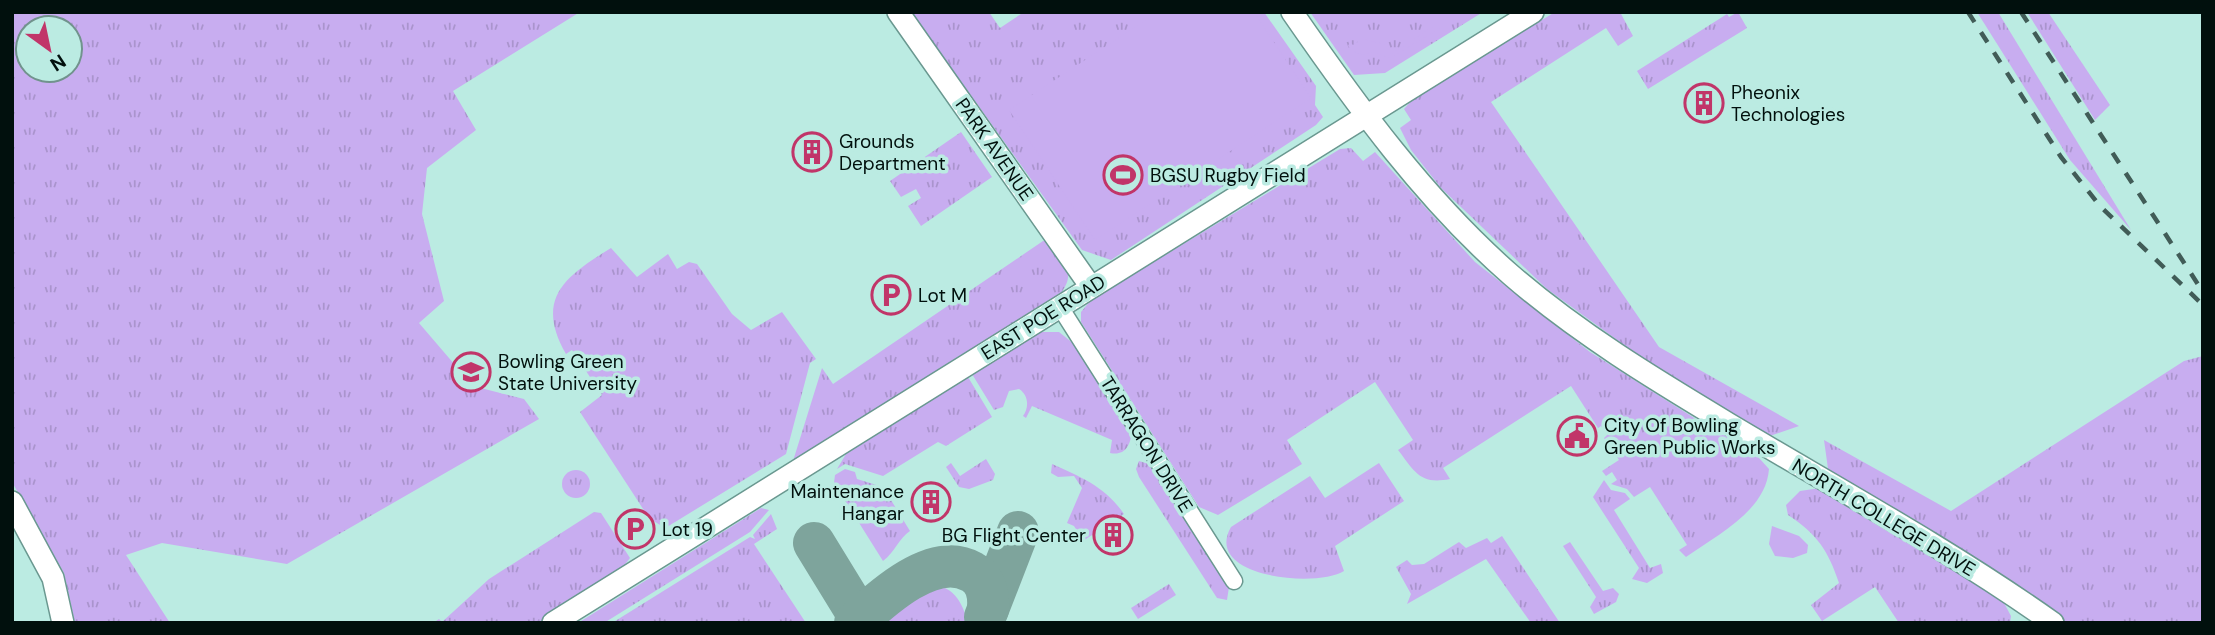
<svg xmlns="http://www.w3.org/2000/svg" width="2215" height="635" font-family="'DM Sans',sans-serif">
<style>
.grass{fill:url(#grass-tufts);fill-rule:evenodd}
.green{fill:#c8adf0}
.lines{fill:none;stroke-linecap:round;stroke-linejoin:round}
.taxiway{stroke:#7ea49c;stroke-width:42}
.street-casing{stroke:#6a9890;stroke-width:19}
.secondary-casing{stroke:#6a9890;stroke-width:24}
.street{stroke:#fff;stroke-width:16}
.secondary{stroke:#fff;stroke-width:21}
.rail{stroke:#415c57;stroke-width:4.5;stroke-dasharray:12 12;stroke-linecap:butt}
.labels{text-anchor:middle;stroke-width:7;stroke-linejoin:round;paint-order:stroke}
.poi-label{font-size:19px;fill:#01100d;stroke:#bbebe2;text-anchor:start}
.street-label{font-size:19px;fill:#01100d;stroke:#bbebe2}
</style>
<defs>
<pattern id="grass-tufts" width="24" height="20" patternUnits="userSpaceOnUse" patternTransform="scale(1.75)"><rect width="24" height="20" fill="#c8adf0"/><path d="M3 7l-1-3M5 7V3M7 7l1-3M15 17l-1-3M17 17v-4M19 17l1-3" fill="none" stroke="#aa94cd"/></pattern>
</defs>
<rect width="100%" height="100%" fill="#bbebe2"/>
<!-- grass -->
<g class="grass">
<path d="M12,12H580L453,91L476,130L427,168L422,214L444,301L419,323L473,386L524,399L539,419L287,564L162,543L126,555L170,623H75L64,573L12,482ZM28,28H70V70H28Z"/>
<polygon points="911,12 989,12 1000,28 1024,12 1264,12 1316,86 1315,105 1323,117 1316,125 1111,260 1082,250"/>
<polygon points="1310,12 1483,12 1385,73 1354,75"/>
<polygon points="1555,12 1620,12 1633,36 1618,46 1606,28 1491,102 1659,347 1799,426 1767,437 1646,361 1547,289 1441,188 1411,150 1400,128 1411,120 1404,109 1412,100"/>
<polygon points="1738,12 1747,28 1648,89 1637,71 1727,14 1729,17"/>
<polygon points="1977,12 1998,12 2131,230 2070,160"/>
<polygon points="2027,12 2048,12 2110,105 2095,120"/>
<polygon points="961,132 992,177 921,226 908,206 921,198 916,189 901,197 890,181"/>
<path d="M1351,148L1363,161L1375,152L1475,262L1590,352L1699,421L1750,448L1769,469C1766,511 1717,535 1686,557L1679,550L1687,545L1650,487L1634,497L1627,489L1611,484L1617,480L1612,472L1606,476L1602,471L1619,460L1604,438L1611,431L1619,432L1622,425L1614,419L1604,431L1601,426L1598,428L1571,386L1443,468L1450,479C1420,485 1415,472 1398,450L1413,440L1375,382L1287,440L1302,464L1218,515L1199,507L1081,322V312L1091,300L1340,149Z"/>
<path d="M1049,240C1057,251 1070,264 1068,278C1064,309 985,344 959,356L675,539L672,535L793,461L822,368L833,384L1043,241Z"/>
<path d="M611,248L637,277L668,254L677,269L689,262L697,264L732,314L751,330L782,312L816,359L810,363L786,454L667,527L665,522L660,525L649,518L580,412L602,395L572,350L566,354C534,298 566,276 611,248Z"/>
<path d="M1040,332H1059L1074,344L1132,432C1130,446 1125,456 1110,453L1112,440L1032,406L1026,418L1023,416C1029,408 1029,395 1019,389L1009,391L1003,407L994,410L972,374Z"/>
<polygon points="2203,356 2203,623 2064,623 2003,578 1829,476 1824,440 1951,511 2184,361"/>
<polygon points="968,377 992,417 946,446 938,442 883,476 845,464 837,469 846,454"/>
<polygon points="986,459 995,474 993,480 969,489 959,487 946,467 951,463 960,476"/>
<polygon points="1139,461 1152,465 1229,587 1227,600 1217,598 1139,477 1136,469"/>
<path d="M1379,463L1404,501L1335,546L1344,571C1318,588 1202,578 1231,527L1310,476L1325,498Z"/>
<path d="M1052,464C1081,477 1106,487 1124,514L1083,541L1074,526L1067,523L1082,488L1074,476L1058,477L1051,473Z"/>
<path d="M845,469L855,472L857,479L883,487L910,531C899,538 895,552 883,561L834,483L835,475Z"/>
<circle cx="576" cy="484" r="14"/>
<polygon points="1604,480 1611,490 1625,493 1630,499 1614,510 1650,568 1661,564 1663,573 1647,583 1632,579 1639,568 1593,497"/>
<path d="M1820,488L2003,601L2011,616L2010,623H1899L1875,587L1822,621L1811,605L1839,583C1828,550 1817,534 1788,515L1786,505L1800,491Z"/>
<polygon points="761,508 769,510 750,532 604,623 578,623"/>
<polygon points="594,512 601,513 630,558 619,572 537,623 433,623 439,619 442,622 489,579"/>
<polygon points="771,514 777,529 754,544 806,623 612,623 750,537 755,539 753,535"/>
<polygon points="1502,536 1560,623 1531,623 1486,559 1407,604 1411,594 1396,567 1407,560 1412,565 1424,564 1459,542 1466,548 1487,538 1491,543"/>
<polygon points="1570,542 1603,591 1613,588 1619,594 1616,602 1594,614 1590,607 1596,597 1563,546"/>
<polygon points="1169,584 1176,595 1138,619 1131,608"/>
<path d="M941,586C958,593 963,606 968,623H880L930,590Z"/>
</g>
<!-- green -->
<g class="green">
<polygon points="1158,12 1254,12 1311,98 1095,240 1009,110"/>
<path d="M1449,16L1439,29L1390,58L1373,52C1363,57 1356,54 1348,46L1350,42L1353,45L1362,39L1384,44L1391,54Z"/>
<polygon points="1772,526 1799,536 1808,545 1807,553 1793,558 1775,556 1769,544"/>
</g>
<g class="lines">
<!-- taxiway -->
<g class="taxiway">
<polyline points="814,543 860,618"/>
<polyline points="985,617 1018,532"/>
<path d="M855,623C882,598 934,550 972,572C986,579 989,595 988,609"/>
</g>
<!-- street casing -->
<g class="street-casing">
<polyline id="street" points="1060,307 1234,581"/>
</g>
<!-- secondary casing -->
<g class="secondary-casing">
<g id="secondary">
<polyline points="898,12 1091,287"/>
<path d="M1292,12C1357,106 1425,200 1511,275C1578,333 1654,379 1729,424C1838,489 1950,550 2053,623"/>
<polyline points="12,502 53,578 63,623"/>
<polyline points="553,623 1533,12"/>
</g>
</g>
<!-- street -->
<use href="#street" class="street"/>
<!-- secondary -->
<use href="#secondary" class="secondary"/>
<!-- rail -->
<g class="rail">
<polyline points="1968,12 2061,157 2100,206 2203,305"/>
<polyline points="2021,12 2203,292"/>
</g>
</g>
<!-- icons -->
<defs>
<g id="building-ring" transform="scale(2.0125)"><circle r="9.5" fill="#bbebe2" stroke="#c13569" stroke-width="1.5"/><path d="M-4-6H4V6H1V3H-1V6H-4ZM-2.5-4.3h1.7v1.8h-1.7ZM.8-4.3h1.7v1.8H.8ZM-2.5-1h1.7V.8h-1.7ZM.8-1h1.7V.8H.8Z" fill="#c13569"/></g>
<g id="stadium-ring" transform="scale(2.0125)"><circle r="9.5" fill="#bbebe2" stroke="#c13569" stroke-width="1.5"/><path d="M0-5a6.5 5 0 1 0 0 10a6.5 5 0 1 0 0-10ZM-3.5-1.8h7v3.6h-7Z" fill="#c13569"/></g>
<g id="parking-ring" transform="scale(2.0125)"><circle r="9.5" fill="#bbebe2" stroke="#c13569" stroke-width="1.5"/><path d="M-3.5-5.5H1a3.5 3.5 0 0 1 0 7H-1V5.5H-3.5ZM-1-3.4V-.6H.8a1.4 1.4 0 0 0 0-2.8Z" fill="#c13569"/></g>
<g id="university-ring" transform="scale(2.0125)"><circle r="9.5" fill="#bbebe2" stroke="#c13569" stroke-width="1.5"/><path d="M0-5L7-2L0 1L-7-2ZM-4 1L0 2.5L4 1V4Q0 6-4 4Z" fill="#c13569"/></g>
<g id="civic-ring" transform="scale(2.0125)"><circle r="9.5" fill="#bbebe2" stroke="#c13569" stroke-width="1.5"/><path d="M-.6-6.5H3V-4.5H.6V-3L4-1V1h2V6H-6V1h2V-1L-.6-3ZM-1.2 2.5V6h2.4V2.5Z" fill="#c13569"/></g>
</defs>
<g fill-rule="evenodd">
<use href="#building-ring" x="1704" y="103"/>
<use href="#building-ring" x="812" y="152"/>
<use href="#stadium-ring" x="1123" y="175"/>
<use href="#parking-ring" x="891" y="295"/>
<use href="#university-ring" x="471" y="372"/>
<use href="#civic-ring" x="1577" y="436"/>
<use href="#building-ring" x="931" y="502"/>
<use href="#parking-ring" x="635" y="529"/>
<use href="#building-ring" x="1113" y="535"/>
</g>
<g class="labels">
<!-- poi labels -->
<g class="poi-label">
<text x="1731" y="99">Pheonix<tspan x="1731" dy="22">Technologies</tspan></text>
<text x="839" y="148">Grounds<tspan x="839" dy="22">Department</tspan></text>
<text x="1150" y="182">BGSU Rugby Field</text>
<text x="918" y="302">Lot M</text>
<text x="498" y="368">Bowling Green<tspan x="498" dy="22">State University</tspan></text>
<text x="1604" y="432">City Of Bowling<tspan x="1604" dy="22">Green Public Works</tspan></text>
<text x="904" y="498" text-anchor="end">Maintenance<tspan x="904" dy="22">Hangar</tspan></text>
<text x="662" y="536">Lot 19</text>
<text x="1086" y="542" text-anchor="end">BG Flight Center</text>
</g>
<!-- street labels -->
<g class="street-label">
<text transform="translate(995 149) rotate(55)" y="7">PARK AVENUE</text>
<text transform="translate(1043 317) rotate(-32)" y="7">EAST POE ROAD</text>
<text transform="translate(1147 444) rotate(58)" y="7">TARRAGON DRIVE</text>
<text transform="translate(1884 517) rotate(31)" y="7">NORTH COLLEGE DRIVE</text>
</g>
</g>
<!-- border -->
<rect width="2215" height="635" fill="none" stroke="#01100d" stroke-width="28"/>
<!-- north arrow -->
<g transform="translate(49 49) rotate(147)"><circle r="33" fill="#bbebe2" stroke="#71938d" stroke-width="2"/>
<path d="M0-5L12 26L0 18L-12 26Z" fill="#c13569"/>
<text y="-10" font-size="19" font-weight="bold" text-anchor="middle" fill="#01100d">N</text>
</g>
</svg>
